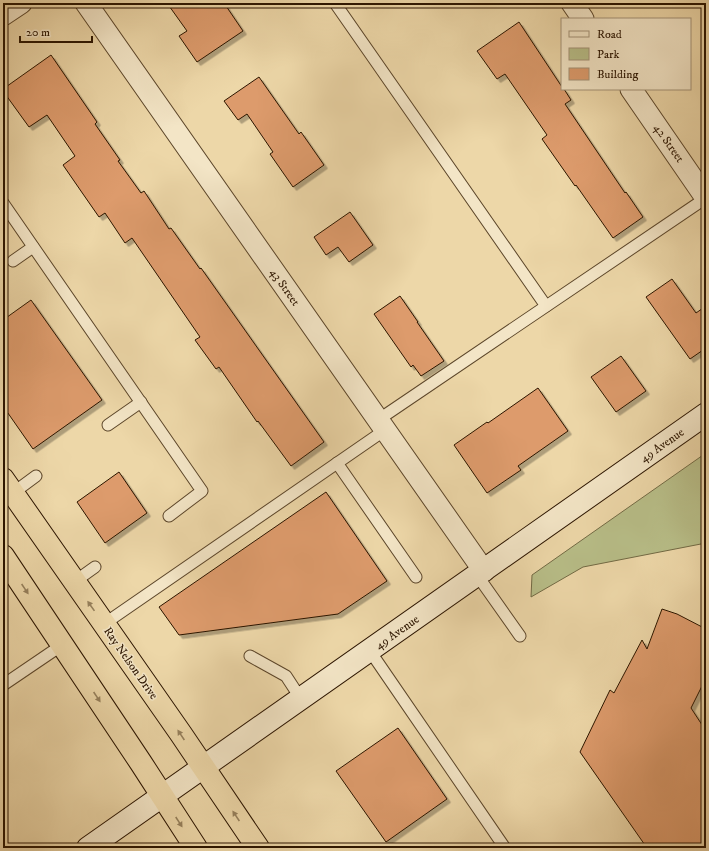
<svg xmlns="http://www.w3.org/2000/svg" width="709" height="851" font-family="'IM FELL DW Pica',serif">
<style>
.green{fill:#b8be88;stroke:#726a44}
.building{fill:#dd9b6c;stroke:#2c1500;filter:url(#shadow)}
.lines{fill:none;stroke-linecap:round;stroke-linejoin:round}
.lane-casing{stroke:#5c462a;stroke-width:13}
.street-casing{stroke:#5c462a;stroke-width:23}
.secondary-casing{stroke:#2c1500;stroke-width:24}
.highway-casing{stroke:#2c1500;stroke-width:24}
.lane{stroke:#f3e5c6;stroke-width:11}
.street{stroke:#f3e5c6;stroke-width:21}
.secondary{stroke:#f3e5c6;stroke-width:22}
.highway{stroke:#edd7a8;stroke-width:22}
.oneway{fill:#96805c}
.labels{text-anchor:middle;stroke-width:3;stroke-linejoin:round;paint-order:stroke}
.street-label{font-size:12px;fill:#2c1500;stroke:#f3e5c6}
</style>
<defs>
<filter id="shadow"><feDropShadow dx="3.5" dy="3.5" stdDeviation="0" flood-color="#0004"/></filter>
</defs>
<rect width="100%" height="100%" fill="#edd7a8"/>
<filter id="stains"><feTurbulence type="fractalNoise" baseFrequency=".005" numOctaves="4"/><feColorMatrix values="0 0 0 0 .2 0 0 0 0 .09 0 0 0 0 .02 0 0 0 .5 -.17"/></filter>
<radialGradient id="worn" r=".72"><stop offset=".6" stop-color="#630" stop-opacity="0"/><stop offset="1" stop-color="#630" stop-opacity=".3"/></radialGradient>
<!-- green -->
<polygon class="green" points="706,453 706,543 583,567 531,597 532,575"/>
<!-- building -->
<g class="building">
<polygon points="167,3 224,3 243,31 197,62 179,36 187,31"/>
<polygon points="519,22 562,87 562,89 564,89 571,100 565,104 625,193 626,192 643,217 613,238 576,185 575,186 542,139 547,135 505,74 497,79 477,51"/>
<polygon points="51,55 97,122 95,124 120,160 118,161 141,193 144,191 169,229 171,228 200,269 201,268 324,442 291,466 258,421 257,422 219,367 216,369 195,340 200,337 132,238 125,243 105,213 99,217 83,194 63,165 75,156 47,115 29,127 3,91 3,89"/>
<polygon points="259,77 299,134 301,132 324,165 293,187 270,154 273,152 247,114 238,120 224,101"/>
<polygon points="350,212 373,245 349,262 338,247 326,255 314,237"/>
<polygon points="672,279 696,313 706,306 706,348 690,359 646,297"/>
<polygon points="400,296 418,322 417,322 444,361 421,376 413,365 411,367 374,314"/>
<polygon points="31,300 102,400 33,449 3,406 3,320"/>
<polygon points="621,356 646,391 616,412 591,377"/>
<polygon points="538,388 568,431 518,466 521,470 487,493 454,445 487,422 488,423"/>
<polygon points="119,472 147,513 105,543 77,502"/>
<polygon points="326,492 387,581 338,614 179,635 159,607"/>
<polygon points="662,609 677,614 706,629 706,678 691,708 706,731 706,848 647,848 580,752 610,690 614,693 642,640 647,649"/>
<polygon points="398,728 447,799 386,842 336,771"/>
</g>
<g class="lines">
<!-- lane casing -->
<g class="lane-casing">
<g id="lane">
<polyline points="335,3 546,306"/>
<polyline points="3,203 202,491 169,516"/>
<polyline points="13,261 33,247"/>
<polyline points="378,420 706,198"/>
<polyline points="108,425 141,402"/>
<polyline points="337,463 416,577"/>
<polyline points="13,493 36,476"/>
<polyline points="477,575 520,636"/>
<polyline points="74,582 95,567"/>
<polyline points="104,624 385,430"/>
<polyline points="370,651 505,848"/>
<polyline points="250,656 286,676 301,699"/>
<polyline points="3,685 62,645"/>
</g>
</g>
<!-- street casing -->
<g class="street-casing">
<g id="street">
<polyline points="86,3 484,571"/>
<polyline points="572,3 583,19"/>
<polyline points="3,15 21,3"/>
<polyline points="631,89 706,198"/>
</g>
</g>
<!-- secondary casing -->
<g class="secondary-casing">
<polyline id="secondary" points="88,848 706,414"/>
</g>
<!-- highway casing -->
<g class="highway-casing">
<g id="highway">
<polyline points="3,479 181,734 258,848"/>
<polyline points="3,556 141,763 196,848"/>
</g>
</g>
<!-- lane -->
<use href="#lane" class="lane"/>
<!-- street -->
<use href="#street" class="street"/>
<!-- secondary -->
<use href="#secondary" class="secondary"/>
<!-- highway -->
<use href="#highway" class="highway"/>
</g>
<!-- one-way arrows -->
<defs><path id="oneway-solid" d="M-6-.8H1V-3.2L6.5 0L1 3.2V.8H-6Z"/></defs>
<g class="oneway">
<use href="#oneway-solid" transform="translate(25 589) rotate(56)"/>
<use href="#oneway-solid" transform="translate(91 606) rotate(-125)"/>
<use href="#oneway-solid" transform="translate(97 697) rotate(56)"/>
<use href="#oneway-solid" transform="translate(181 735) rotate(-124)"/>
<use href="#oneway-solid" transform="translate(236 816) rotate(-124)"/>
<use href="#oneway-solid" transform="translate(179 822) rotate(57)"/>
</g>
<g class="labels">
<!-- street labels -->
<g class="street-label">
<text transform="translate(669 143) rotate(55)" y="4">42 Street</text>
<text transform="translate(285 287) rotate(55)" y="4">43 Street</text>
<text transform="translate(662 445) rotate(-35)" y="4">49 Avenue</text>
<text transform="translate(397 632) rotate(-35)" y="4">49 Avenue</text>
<text transform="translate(131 663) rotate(55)" y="4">Ray Nelson Drive</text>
</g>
</g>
<!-- margin -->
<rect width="709" height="851" fill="none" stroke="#edd7a8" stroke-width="16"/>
<rect x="4" y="4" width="701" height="843" fill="none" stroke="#2c1500" stroke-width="2"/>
<rect x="8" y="8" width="693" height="835" fill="none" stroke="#2c1500"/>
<!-- legend -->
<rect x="561" y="18" width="130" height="72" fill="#f3e5c6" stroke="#a39277"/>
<rect x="569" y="31" width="20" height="6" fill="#f3e5c6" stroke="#a39277"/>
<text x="597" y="38" font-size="12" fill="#2c1500">Road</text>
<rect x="569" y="48" width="20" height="12" fill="#b8be88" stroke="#a39277"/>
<text x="597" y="58" font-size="12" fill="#2c1500">Park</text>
<rect x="569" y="68" width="20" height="12" fill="#dd9b6c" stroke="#a39277"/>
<text x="597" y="78" font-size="12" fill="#2c1500">Building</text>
<!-- scale -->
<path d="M20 36v6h72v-6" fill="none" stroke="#2c1500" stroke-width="2"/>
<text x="26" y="36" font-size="12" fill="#2c1500" stroke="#f3e5c6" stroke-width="3" paint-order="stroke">20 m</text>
<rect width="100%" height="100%" filter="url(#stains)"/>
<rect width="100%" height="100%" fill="url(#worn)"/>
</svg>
